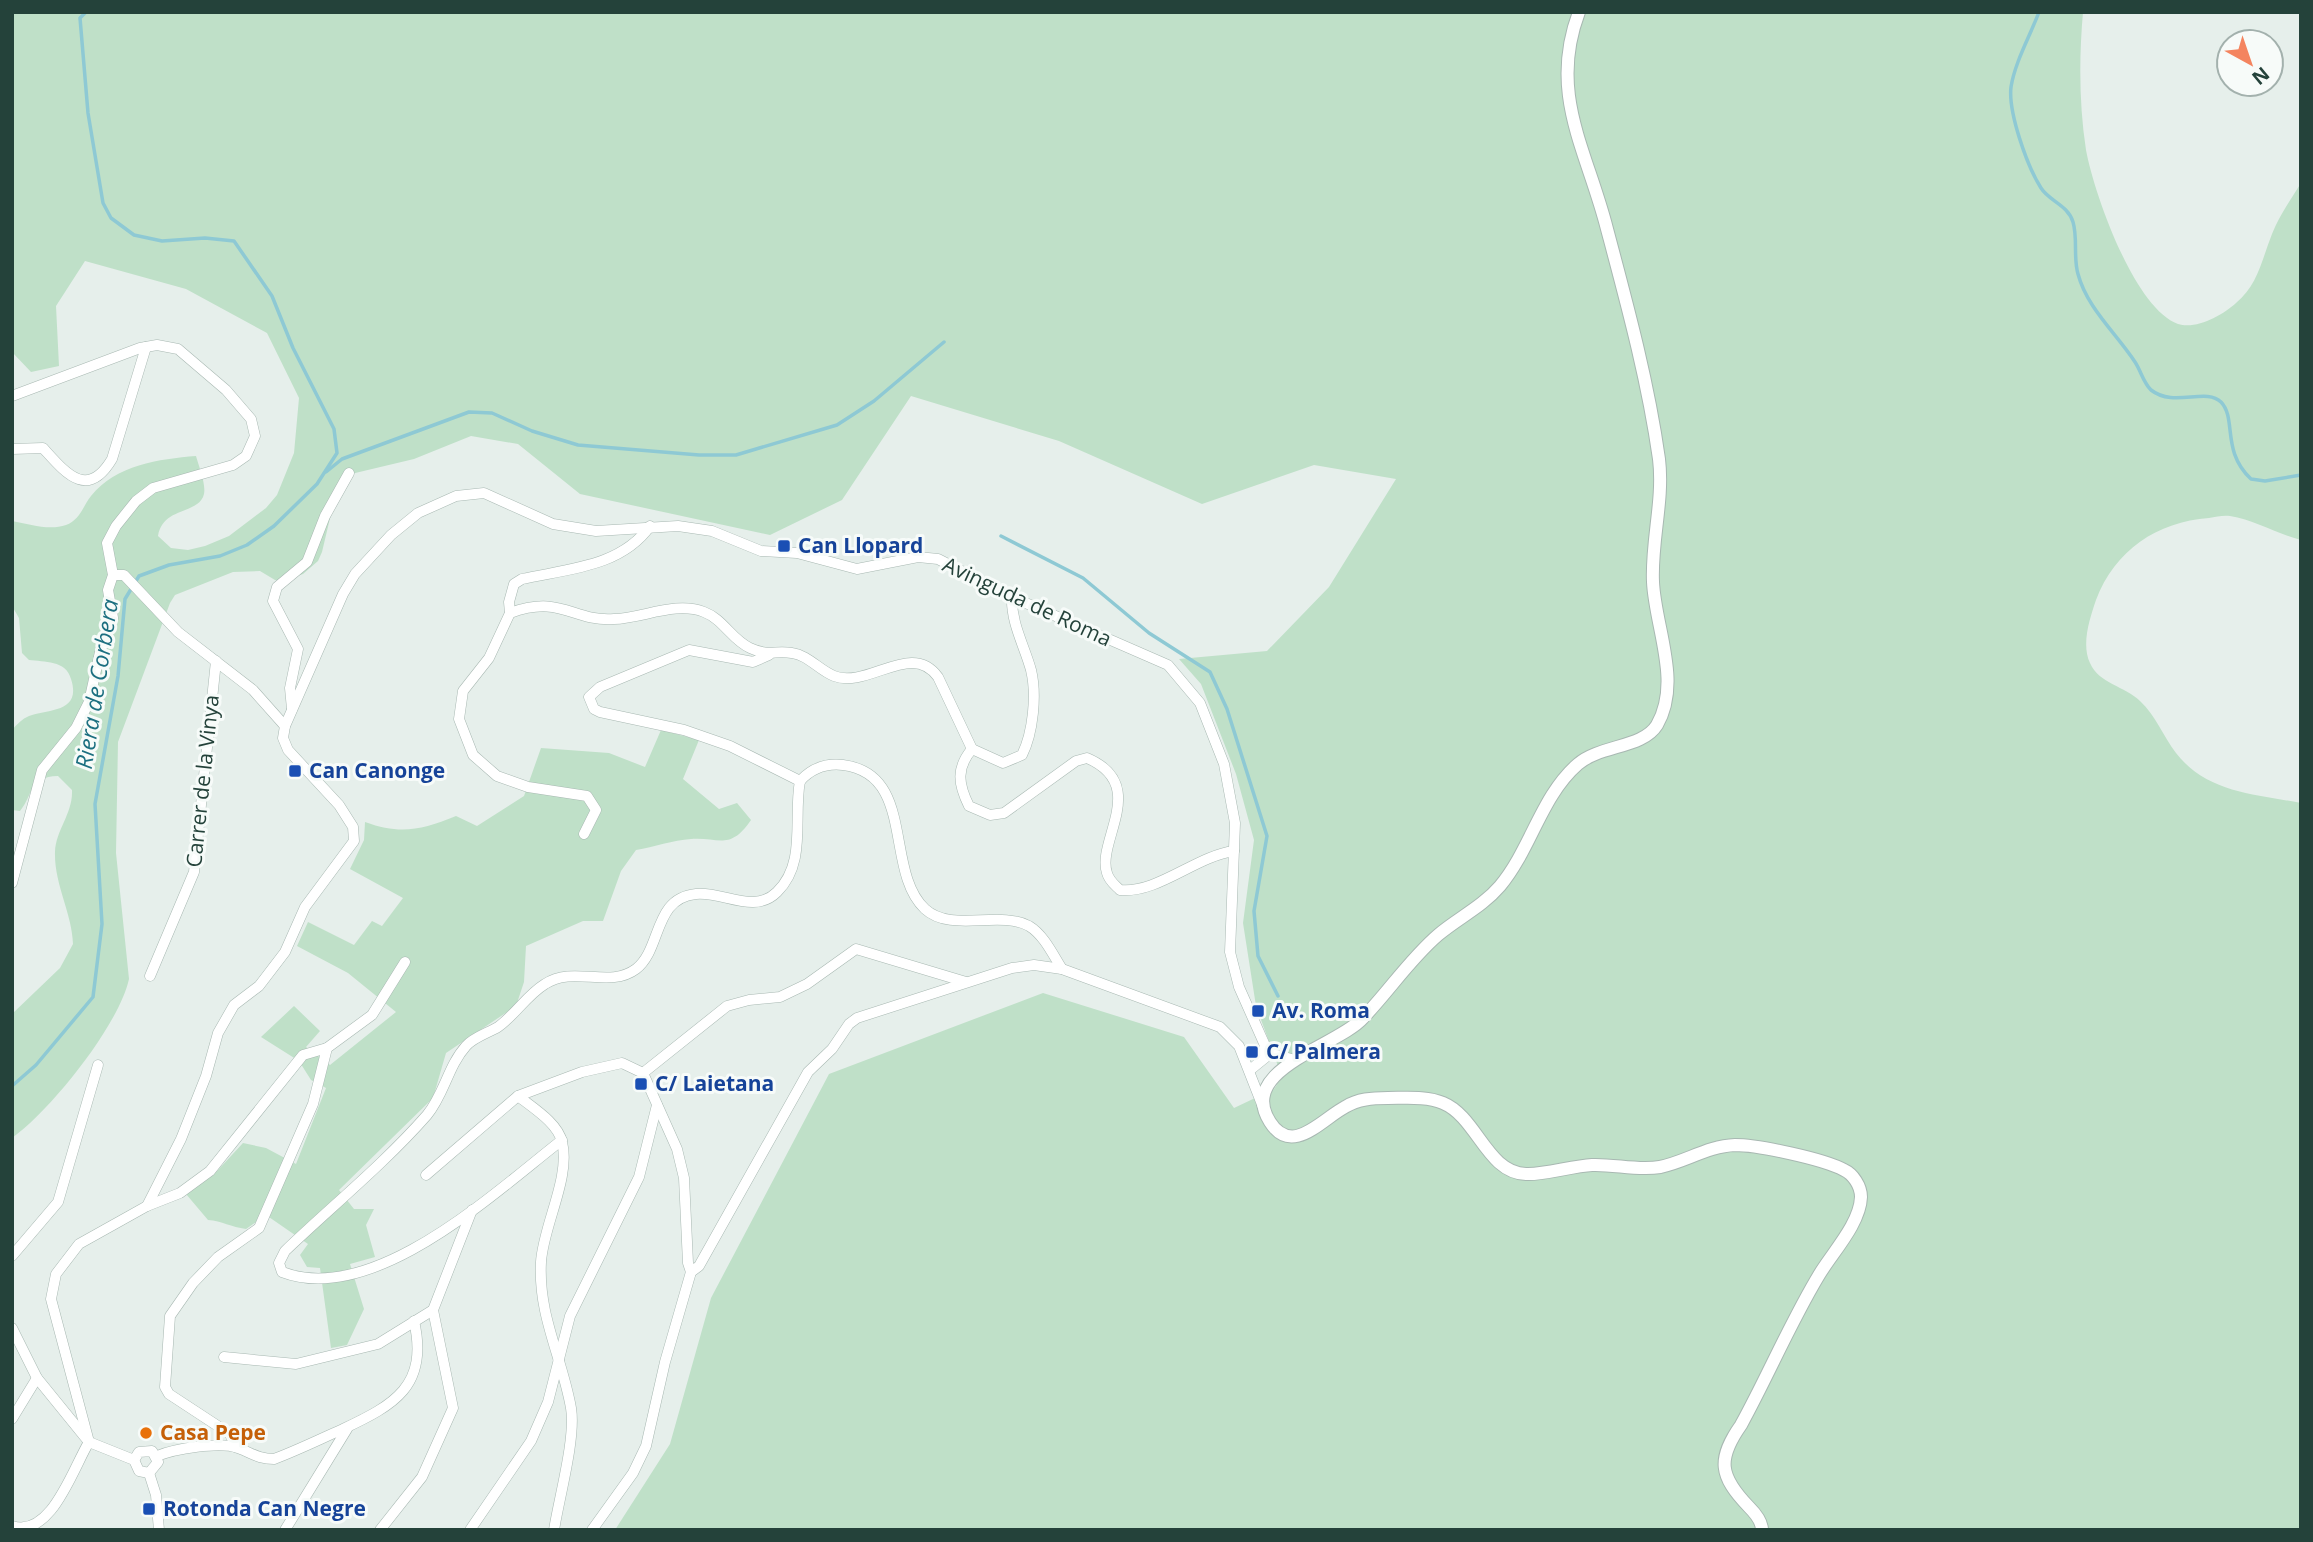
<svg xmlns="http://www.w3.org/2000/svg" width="2313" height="1542" font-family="'Open Sans',sans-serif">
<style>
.green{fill:#bfe0c8}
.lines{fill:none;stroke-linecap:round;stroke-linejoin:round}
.stream{stroke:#8ec9d4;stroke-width:3.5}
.minor-casing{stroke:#a8b8b2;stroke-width:11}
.tertiary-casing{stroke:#a8b8b2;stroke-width:14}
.minor{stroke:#fff;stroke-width:10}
.tertiary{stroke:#fff;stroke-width:12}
.transit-dot{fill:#1a4fb4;stroke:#f7fbf9;stroke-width:2.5}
.food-dot{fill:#e8710a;stroke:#f7fbf9;stroke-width:2.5}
.labels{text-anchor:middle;stroke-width:6;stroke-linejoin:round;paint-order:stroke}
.transit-label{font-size:21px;font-weight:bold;fill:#164399;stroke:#f7fbf9;text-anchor:start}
.street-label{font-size:21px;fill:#24423a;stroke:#f7fbf9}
.food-label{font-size:21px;font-weight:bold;fill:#c56008;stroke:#f7fbf9;text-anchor:start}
.water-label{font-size:23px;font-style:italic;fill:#1c6f80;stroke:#f7fbf9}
</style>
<rect width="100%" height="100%" fill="#e6efeb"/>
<!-- green -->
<g class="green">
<path d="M12,12H2083C2079,58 2079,104 2086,150C2094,193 2134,308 2178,324C2196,330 2223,315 2236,303C2258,285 2262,259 2272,234C2279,216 2291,199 2301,183V540C2277,534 2255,520 2230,516C2223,515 2216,517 2209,518C2157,522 2115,550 2096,600C2090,618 2081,644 2090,663C2099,684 2125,686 2140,701C2156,716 2163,736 2176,753C2207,793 2255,794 2301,803V1530H615L670,1444L711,1298L829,1074L1043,993L1184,1037L1234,1108L1274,1089L1282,1077L1256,1006L1243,923L1254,840L1236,774L1201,684L1179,659L1267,651L1329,587L1396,479L1314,465L1202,504L1059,441L911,396L842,500L770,535L580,494L518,444L471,436L414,459L351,474L331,514L322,552L318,561L303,574L284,581L275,580L260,571L233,572L175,595L170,603L118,742L116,853L129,979C119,1025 51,1110 12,1138V1014L60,968L73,944C72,913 54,884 55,852C56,829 73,814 72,790L58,776C28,777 34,794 20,811L12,810V730C17,724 22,719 29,716C48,709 82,713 71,679C66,660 44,662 29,660L22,653L19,618L12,606V521C30,524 49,531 66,525C80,520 83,506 91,496C116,465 159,459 196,456C199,467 206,484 204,494C199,515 163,506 158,536L171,548L188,550L205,546L229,536L266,508L277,495L294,453L299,398L267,333L186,289L85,261L56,306L59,366L31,372L12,352Z"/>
<path d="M661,730L699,740L683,779L719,809L737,803L751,820C730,851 719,837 691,839C673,840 654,847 636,850L621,871L603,921H583L526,946L524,982L516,1006L446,1053L433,1098L339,1190L354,1209H374L366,1225L375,1257L350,1264L364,1309L347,1345L331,1348L320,1268L307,1267L300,1255L308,1244L266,1215L246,1229C231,1227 222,1221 208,1220L186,1194L218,1170L243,1143L266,1148L296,1164L326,1088L311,1080L299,1061L261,1037L294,1006L320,1031L306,1047L330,1065L396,1012L348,973L297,946L308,922L354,945L372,921L382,926L403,898L350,869L364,840L365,822C401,835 421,830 456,816L477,826L524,796L541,748L609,753L645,767Z"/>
</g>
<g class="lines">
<!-- stream -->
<g class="stream">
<path d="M2039,12C2030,36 2015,62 2011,87C2008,112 2027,166 2041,188C2049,201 2068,205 2073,222C2078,239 2073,257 2078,274C2087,308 2116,333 2135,362C2141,371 2143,382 2151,390C2174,408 2206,387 2221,402C2237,419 2221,451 2251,479L2265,481L2301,475"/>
<polyline points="326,472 342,459 469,412 492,413 532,431 578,445 699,455 736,455 837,425 874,401 944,342"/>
<polyline points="1001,536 1083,578 1149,633 1210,672 1227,709 1267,836 1254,911 1258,956 1278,996"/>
<polyline points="12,1086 36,1065 93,997 102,924 95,804 118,676 125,599 139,576 169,565 220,556 247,545 274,526 317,484 337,453 334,429 293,348 272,296 234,241 205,238 162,241 134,235 111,218 103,203 88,113 80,18 86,12"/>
</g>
<!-- minor casing -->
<g class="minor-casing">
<g id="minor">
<polyline points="12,396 140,348 157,345 178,349 226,390 251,419 255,436 246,456 233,465 153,488 136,501 116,526 107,543 113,575 108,590 113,618 100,652 89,702 76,728 42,770 12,883"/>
<path d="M12,449L43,448C65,472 87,501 112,459L146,347"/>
<polyline points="113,575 124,575 178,632 253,690 285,726"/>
<path d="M510,613C562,594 572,622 614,619C643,618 676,601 704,612C723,619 732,640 750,648C770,657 774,650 792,653C808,655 819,670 834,676C868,689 912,640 938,677L972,749C956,768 958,784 969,806L990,815L1004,813L1076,761L1087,758C1150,785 1096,841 1107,873C1109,881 1115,885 1120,890C1157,894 1196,856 1234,851"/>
<path d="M769,655L753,662L689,650L600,687L589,697L594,709L600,712L684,730L730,746L800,781C811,769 826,763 843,765C916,774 884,871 925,909C951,933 999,910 1029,926C1044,935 1053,955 1062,969"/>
<polyline points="292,709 290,688 298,649 273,601 277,587 307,562 325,516 349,473"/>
<path d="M972,749L1003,763L1022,755C1033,733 1037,695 1031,670C1024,645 1011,623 1012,597"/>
<path d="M584,834L596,810L587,796L528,787L497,776L473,755L459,719L463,691L489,658L510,613L509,602L514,584L522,579C567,569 621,567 650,526"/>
<polyline points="150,976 194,872 216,661"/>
<polyline points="1262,1051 1295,1060"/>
<polyline points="643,1073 727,1006 749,1000 780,997 807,984 856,949 966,982"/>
<polyline points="643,1073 677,1149 684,1178 688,1263 691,1272"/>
<path d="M518,1096C533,1108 558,1123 562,1142C571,1177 543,1226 541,1262C538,1316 562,1357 571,1408C576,1438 559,1498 554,1530"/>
<path d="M562,1140C495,1192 373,1307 282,1272L279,1263L285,1251C332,1206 384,1164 427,1115C444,1095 448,1066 466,1046C474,1037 488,1033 498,1027C515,1015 527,995 545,984C574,965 609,989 636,969C662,949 653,898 696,894C723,891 754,915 777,892C807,863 793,818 800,781"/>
<polyline points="426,1175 518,1096 582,1072 622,1063 643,1073"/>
<polyline points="147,1206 180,1193 210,1171 303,1055 327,1048"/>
<polyline points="12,1256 58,1202 98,1065"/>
<polyline points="12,1328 37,1378 89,1442 134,1460"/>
<polyline points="224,1357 296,1364 378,1344 433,1310 472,1210"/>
<polyline points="12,1419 37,1378"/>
<polyline points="89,1442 51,1299 56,1274 79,1244 147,1206 181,1139 206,1076 218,1033 234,1005 259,986 285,952 305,907 354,841 353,827 339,805 288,750 283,738 285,726 343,594 355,574 391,535 418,513 456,496 484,493 553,524 596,531 678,526 712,531 761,551 797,553 857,569 918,557 938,559 1012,597 1168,665 1200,703 1224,764 1235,823 1230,952 1239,987 1267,1050 1266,1057 1250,1070"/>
<polyline points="236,1447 230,1434 169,1394 165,1387 170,1316 193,1283 218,1257 259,1228 313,1104 327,1048 372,1015 405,962"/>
<path d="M157,1456C174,1449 220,1441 238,1448C252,1453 258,1459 274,1459C298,1450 320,1439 343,1429C394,1405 429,1386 414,1321"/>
<polyline points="134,1460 139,1452 152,1451 158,1462 149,1473"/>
<polyline points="134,1460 139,1471 149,1473"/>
<polyline points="149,1473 156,1495 159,1530"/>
<path d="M12,1526C51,1539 73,1468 89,1442"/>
<polyline points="285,1530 347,1429"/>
<polyline points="380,1530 422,1477 453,1408 433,1310"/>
<polyline points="470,1530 531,1441 548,1402 570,1316 639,1177 657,1105"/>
<polyline points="592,1530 633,1473 646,1446 665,1362 691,1272 699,1266 808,1072 832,1049 849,1024 857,1018 1012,968 1034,965 1062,969 1220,1027 1239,1046 1263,1107"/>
</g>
</g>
<!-- tertiary casing -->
<g class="tertiary-casing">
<path id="tertiary" d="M1579,12C1548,94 1587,150 1607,229C1627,304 1648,381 1659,459C1664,500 1651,541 1653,582C1655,627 1682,682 1657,725C1643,748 1600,745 1578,764C1541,796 1531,849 1500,886C1482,907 1458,918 1438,935C1410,959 1389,991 1363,1018C1338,1046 1236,1069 1270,1122C1292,1157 1322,1119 1345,1107C1358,1099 1372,1098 1388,1098C1406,1098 1427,1096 1443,1103C1477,1117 1487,1173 1526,1174C1544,1175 1572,1166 1592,1165C1614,1164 1638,1171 1660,1167C1685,1162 1708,1146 1735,1145C1758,1145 1824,1159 1844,1170C1853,1174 1861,1186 1861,1197C1860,1224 1832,1253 1819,1275C1790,1323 1768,1376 1741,1425C1717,1459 1719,1476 1749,1507C1755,1513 1762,1522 1762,1530"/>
</g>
<!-- minor -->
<use href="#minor" class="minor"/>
<!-- tertiary -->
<use href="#tertiary" class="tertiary"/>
</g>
<!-- markers -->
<g class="transit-dot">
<rect x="777" y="539" width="14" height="14" rx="3.5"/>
<rect x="288" y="764" width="14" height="14" rx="3.5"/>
<rect x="1251" y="1004" width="14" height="14" rx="3.5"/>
<rect x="1245" y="1045" width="14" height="14" rx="3.5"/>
<rect x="634" y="1077" width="14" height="14" rx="3.5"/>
<rect x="142" y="1502" width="14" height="14" rx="3.5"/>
</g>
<circle class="food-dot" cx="146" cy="1433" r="7"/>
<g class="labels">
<!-- transit labels -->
<g class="transit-label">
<text x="798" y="553">Can Llopard</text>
<text x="309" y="778">Can Canonge</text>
<text x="1272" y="1018">Av. Roma</text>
<text x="1266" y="1059">C/ Palmera</text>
<text x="655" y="1091">C/ Laietana</text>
<text x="163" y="1516">Rotonda Can Negre</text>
</g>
<!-- street labels -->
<g class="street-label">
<text transform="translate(1027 602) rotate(25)" y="7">Avinguda de Roma</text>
<text transform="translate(203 781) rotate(-84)" y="7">Carrer de la Vinya</text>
</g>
<!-- food labels -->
<g class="food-label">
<text x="160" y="1440">Casa Pepe</text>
</g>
<!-- water labels -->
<g class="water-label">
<text transform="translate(97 684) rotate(-81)" y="8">Riera de Corbera</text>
</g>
</g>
<!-- border -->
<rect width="2313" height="1542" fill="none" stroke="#24423a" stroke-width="28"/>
<!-- north arrow -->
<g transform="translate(2250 63) rotate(140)"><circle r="33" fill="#f7fbf9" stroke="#a3b1ad" stroke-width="2"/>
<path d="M0-5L12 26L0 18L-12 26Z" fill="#f4845f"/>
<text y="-10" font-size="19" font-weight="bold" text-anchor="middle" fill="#24423a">N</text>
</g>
</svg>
